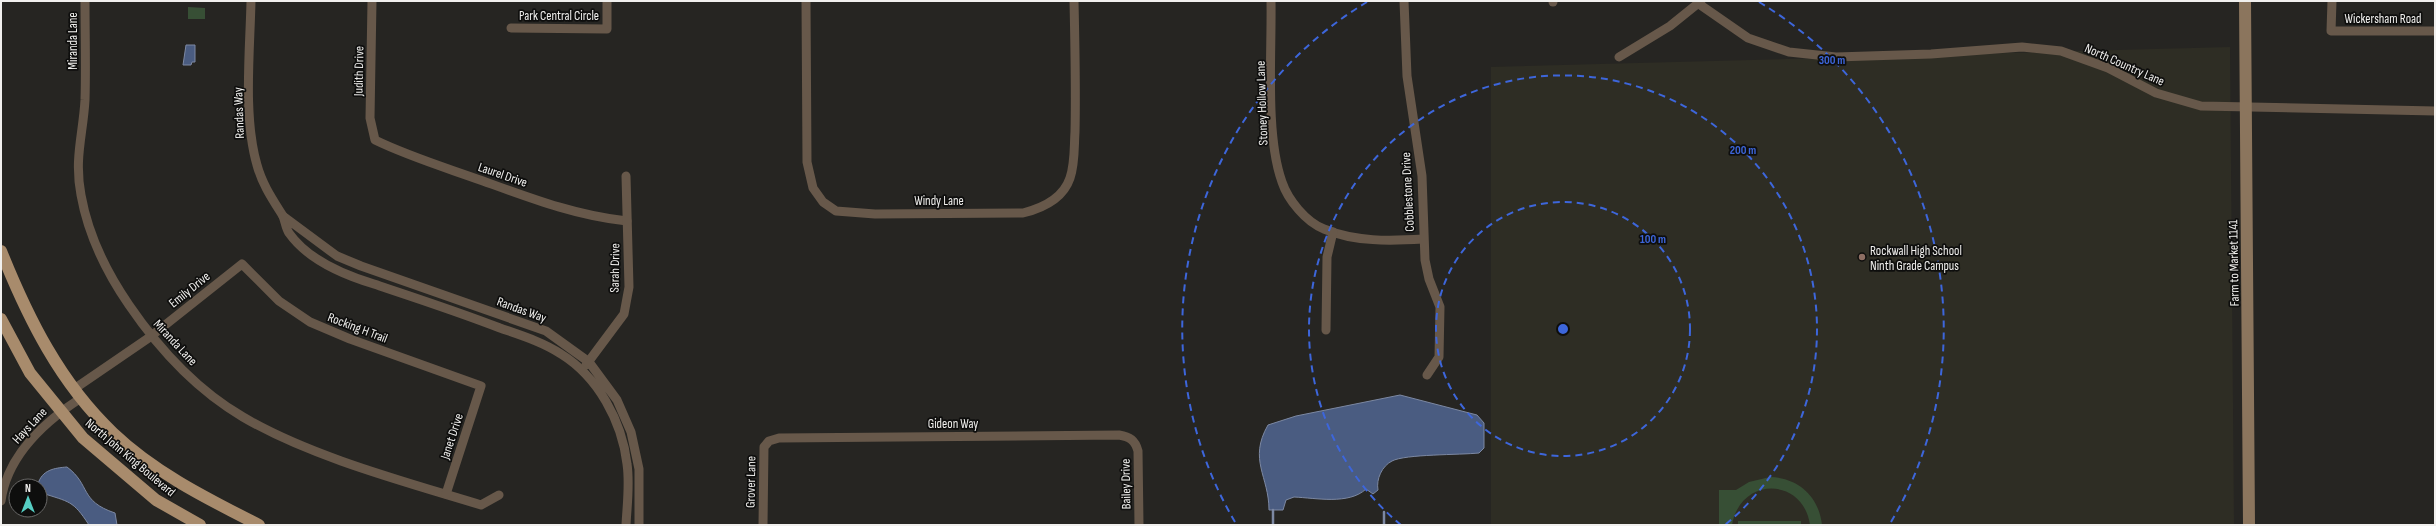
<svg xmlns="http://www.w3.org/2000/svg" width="2436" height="526" font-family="'Sofia Sans Condensed',sans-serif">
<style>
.built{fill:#2e2d24}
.green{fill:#374f35}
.water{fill:#4a5c81;stroke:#7c88a2}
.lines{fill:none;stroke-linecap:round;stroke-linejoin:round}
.stream{stroke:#7c88a2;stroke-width:2.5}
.street{stroke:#67584a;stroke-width:9}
.secondary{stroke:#8b755d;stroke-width:12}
.primary{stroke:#a88b6c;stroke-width:12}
.ring{fill:none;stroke:#3d66db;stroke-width:2;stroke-dasharray:7 5}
.education-dot{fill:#8d6e63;stroke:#0e0e0d;stroke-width:1.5}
.labels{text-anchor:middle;stroke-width:3.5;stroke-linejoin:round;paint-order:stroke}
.street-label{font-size:13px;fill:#f1f0ee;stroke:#0e0e0d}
.poi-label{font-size:13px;fill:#f1f0ee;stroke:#0e0e0d;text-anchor:start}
.centre{fill:#3d66db;stroke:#0e0e0d;stroke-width:2}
.ring-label{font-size:12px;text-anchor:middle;font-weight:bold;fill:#3d66db;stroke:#0e0e0d;stroke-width:3.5;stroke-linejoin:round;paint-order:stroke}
</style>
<rect width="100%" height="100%" fill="#262522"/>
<!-- built -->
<polygon class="built" points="2230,47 2234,525 1491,525 1491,67"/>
<!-- green -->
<g class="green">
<polygon points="188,7 205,8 205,19 188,19"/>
<path d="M1770,477C1799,478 1819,497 1822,525H1810C1803,476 1740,477 1732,525H1719V490H1736L1749,482Z"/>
<rect x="1738" y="521" width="63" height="4"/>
</g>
<!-- water -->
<g class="water">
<polygon points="186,45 195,45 195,62 192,62 191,65 183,65"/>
<path d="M1400,395L1477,415L1484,423V448L1479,453C1460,455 1405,454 1392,461C1382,466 1376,479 1378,490L1373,494L1366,489C1349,505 1316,498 1294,497L1286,500L1283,510H1269C1269,476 1248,460 1268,425L1296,416Z"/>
<path d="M67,467C91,485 79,501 115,513L117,525H89C73,500 69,502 42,493L38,484C42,470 54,468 67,467Z"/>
</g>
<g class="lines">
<!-- stream -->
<g class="stream">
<polyline points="1273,510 1273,525"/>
<polyline points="1384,512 1384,525"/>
</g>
<!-- street -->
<g class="street">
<path d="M85,1C85,34 86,67 85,100C83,135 74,158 81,195C88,234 107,273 129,305C159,349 197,390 243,417C311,457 406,482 481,505L499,495"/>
<path d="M251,1C250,51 243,117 257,165C262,184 273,200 283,216"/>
<path d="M372,1L370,118L375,140C410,157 447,168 483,181C530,198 577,216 627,221"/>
<path d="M806,1L807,162L813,188L823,202L836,211L875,214L1023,213C1043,208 1063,199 1070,178C1075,164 1074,147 1075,132C1076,89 1075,45 1074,1"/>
<path d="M1271,1C1272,53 1265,135 1282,182C1288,200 1306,222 1324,229C1355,242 1390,241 1423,239"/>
<polyline points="1404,1 1407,76 1422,176 1425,260 1429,279 1440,307 1439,357 1427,375"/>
<polyline points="2332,1 2331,31 2435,31"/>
<polyline points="1553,2 1553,1"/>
<polyline points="1699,4 1748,38 1789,52 1836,57 1931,54 2022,47 2061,51 2108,68 2156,93 2201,106 2435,111"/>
<polyline points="511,28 607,29 607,1"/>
<polyline points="1619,57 1670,26 1701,1"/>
<polyline points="1326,330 1327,257 1333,232"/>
<polyline points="586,365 624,314 629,287 626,176"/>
<polyline points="74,389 150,337 242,264 279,301 310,322 350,339 481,386 446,494"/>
<path d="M1,501C7,456 44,422 81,398"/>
<path d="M626,525C627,505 630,484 627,464C622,421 598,377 561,354C543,342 520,335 500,328C459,312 416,298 374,284C344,275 308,260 289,233C286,229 285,221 283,216L337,256L361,266L546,331L589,362L617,400L631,432L639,469V525"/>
<path d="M763,525L764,447L769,441L779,438L1119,435C1130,437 1135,440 1138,451L1139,525"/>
</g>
<!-- secondary -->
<polyline class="secondary" points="2245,1 2249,525"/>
<!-- primary -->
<g class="primary">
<path d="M1,251C28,318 60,383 113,433C155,473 208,499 259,525"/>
<polyline points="1,319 30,373 83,438 156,500 200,525"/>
</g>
</g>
<!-- distance rings -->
<g class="ring">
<circle cx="1563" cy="329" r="127"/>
<path d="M1401 525A254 254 0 1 1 1725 525"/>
<path d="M1235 522A381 381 0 0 1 1367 2M1759 2A381 381 0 0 1 1891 522"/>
</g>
<!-- markers -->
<circle class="education-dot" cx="1862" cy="257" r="4"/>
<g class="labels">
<!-- street labels -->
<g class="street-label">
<text x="559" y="20">Park Central Circle</text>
<text x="2383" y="23">Wickersham Road</text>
<text transform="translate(72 41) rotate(-90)" y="5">Miranda Lane</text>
<text transform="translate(2125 64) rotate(24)" y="5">North Country Lane</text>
<text transform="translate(358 71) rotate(-89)" y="5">Judith Drive</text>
<text transform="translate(1261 103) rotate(-92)" y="5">Stoney Hollow Lane</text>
<text transform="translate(238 113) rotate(-92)" y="5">Randas Way</text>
<text transform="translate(503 174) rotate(19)" y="5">Laurel Drive</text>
<text transform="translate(1407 192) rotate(-93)" y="5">Cobblestone Drive</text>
<text x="939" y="205">Windy Lane</text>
<text transform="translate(2233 263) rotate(-91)" y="5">Farm to Market 1141</text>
<text transform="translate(614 268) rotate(-89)" y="5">Sarah Drive</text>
<text transform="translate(189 289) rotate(-39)" y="5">Emily Drive</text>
<text transform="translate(522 309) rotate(20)" y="5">Randas Way</text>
<text transform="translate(358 327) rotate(21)" y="5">Rocking H Trail</text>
<text transform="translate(176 342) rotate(47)" y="5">Miranda Lane</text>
<text x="953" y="428">Gideon Way</text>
<text transform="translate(29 425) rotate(-47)" y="5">Hays Lane</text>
<text transform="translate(451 436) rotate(-72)" y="5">Janet Drive</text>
<text transform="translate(131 457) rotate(40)" y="5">North John King Boulevard</text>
<text transform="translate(750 482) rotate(-89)" y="5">Grover Lane</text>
<text transform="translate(1125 484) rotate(-91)" y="5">Bailey Drive</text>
</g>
<!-- poi labels -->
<g class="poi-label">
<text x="1870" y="255">Rockwall High School<tspan x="1870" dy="15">Ninth Grade Campus</tspan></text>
</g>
</g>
<circle cx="1563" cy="329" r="6" class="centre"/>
<g class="ring-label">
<text x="1832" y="64">300 m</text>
<text x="1743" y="154">200 m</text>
<text x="1653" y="243">100 m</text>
</g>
<!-- border -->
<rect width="2436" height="526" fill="none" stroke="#f1f0ee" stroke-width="4"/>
<!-- north arrow -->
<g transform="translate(28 498)"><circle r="19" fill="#0e0e0d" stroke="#696867"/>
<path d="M0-3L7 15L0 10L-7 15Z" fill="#56cec3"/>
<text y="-6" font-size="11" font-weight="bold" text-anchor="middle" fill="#f1f0ee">N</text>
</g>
</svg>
